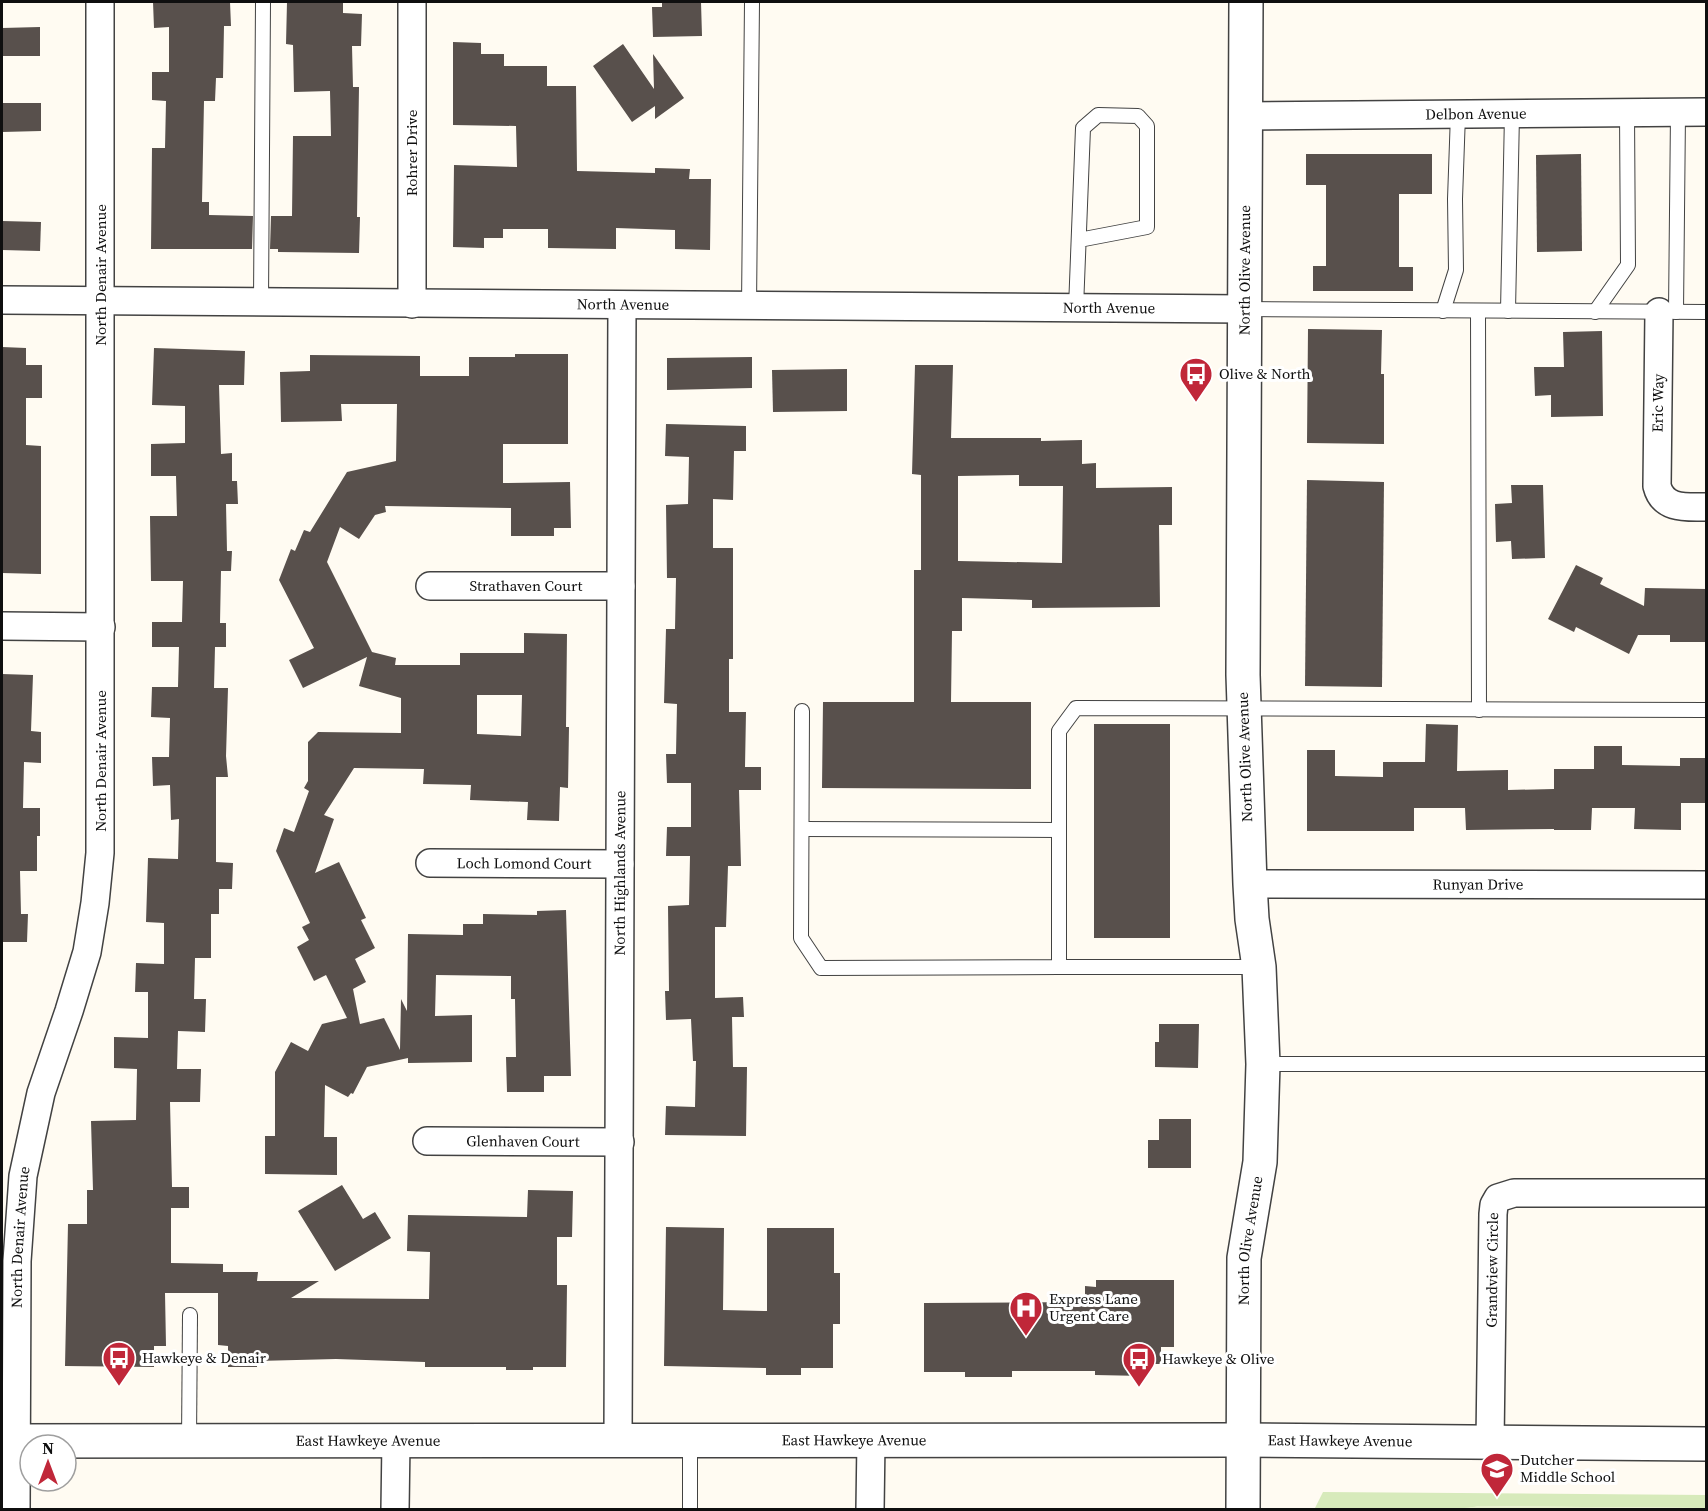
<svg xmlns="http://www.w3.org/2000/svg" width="1708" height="1511" font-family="'Source Serif 4',serif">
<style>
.green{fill:#d7eabb}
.pitch{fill:#e7f1cd}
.building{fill:#58504c;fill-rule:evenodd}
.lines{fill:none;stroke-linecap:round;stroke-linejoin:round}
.service-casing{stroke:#424242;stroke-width:16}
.minor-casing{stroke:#424242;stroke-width:30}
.tertiary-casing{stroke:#424242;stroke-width:36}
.service{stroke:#fff;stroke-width:14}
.minor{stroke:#fff;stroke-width:27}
.tertiary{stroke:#fff;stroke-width:33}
.labels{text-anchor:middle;stroke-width:6;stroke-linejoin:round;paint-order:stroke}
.street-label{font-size:15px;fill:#0f0f0f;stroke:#fff}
.poi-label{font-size:15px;fill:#0f0f0f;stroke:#fff;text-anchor:start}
</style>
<rect width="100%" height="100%" fill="#fffbf2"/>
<!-- green -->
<polygon class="green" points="1323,1492 1706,1495 1706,1508 1480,1506 1457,1510 1314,1510"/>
<!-- pitch -->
<polygon class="pitch" points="1480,1506 1706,1508 1706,1509 1457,1509"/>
<!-- building -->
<g class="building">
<polygon points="153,2 230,2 231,26 224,26 223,78 216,78 215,101 204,101 202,202 209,202 209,215 253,216 252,249 151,249 152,148 165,148 166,101 152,100 152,72 169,72 169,27 154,28"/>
<polygon points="287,2 343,2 343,13 362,14 361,46 352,46 353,87 359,87 357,217 360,217 359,253 278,252 278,249 270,249 271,216 292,216 293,136 331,136 330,91 294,92 293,45 286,44"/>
<polygon points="662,2 701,2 702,36 653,37 652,7 662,7"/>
<polygon points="40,27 40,56 2,56 2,28"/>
<polygon points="453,42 481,43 481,54 504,54 504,66 547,66 547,86 576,86 577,171 655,173 655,168 690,169 689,179 711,179 710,250 675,249 675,230 616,228 616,249 548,248 548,229 503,229 503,238 484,238 484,248 453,247 454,165 517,167 516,126 453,125"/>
<polygon points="623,44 654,89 653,54 684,98 655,119 655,106 632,122 593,66"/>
<polygon points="2,103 41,103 41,131 2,132"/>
<polygon points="1306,154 1432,154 1432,194 1399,194 1399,267 1413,267 1413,291 1313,291 1313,266 1326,266 1326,185 1306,185"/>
<polygon points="1581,154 1582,251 1537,252 1536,155"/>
<polygon points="2,221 41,222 40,251 2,250"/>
<polygon points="1308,329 1382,330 1381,374 1384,374 1384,444 1307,443"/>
<polygon points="1602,331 1603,416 1551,417 1551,395 1535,396 1534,367 1564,367 1563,332"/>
<polygon points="2,347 26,348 26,365 42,365 42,398 26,398 26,445 41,446 41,574 2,573"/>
<polygon points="154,348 245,351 244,385 219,385 221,454 232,453 232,481 237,481 238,504 226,504 227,551 232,551 231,571 221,571 220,623 226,623 226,647 215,647 214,688 228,688 226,756 228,777 216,777 216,862 233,863 232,889 219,889 219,914 211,914 211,958 195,958 194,999 206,999 205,1032 178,1031 177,1069 201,1069 200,1102 170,1102 172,1187 189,1187 189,1208 171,1208 171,1263 223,1264 223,1272 258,1272 257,1281 319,1281 291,1298 429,1299 430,1252 407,1251 408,1215 527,1217 528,1190 573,1191 572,1237 557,1237 557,1285 567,1285 566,1367 533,1367 533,1370 506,1370 506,1367 425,1367 425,1362 336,1359 257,1361 257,1367 228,1367 228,1346 218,1345 218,1293 165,1293 166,1346 154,1346 154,1367 65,1366 68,1224 87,1224 87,1190 93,1190 91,1121 136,1120 137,1069 114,1068 114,1037 148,1038 148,992 135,992 136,963 164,964 164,923 146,922 148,858 178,859 179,819 171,820 170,785 153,786 152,757 169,757 170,718 151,717 152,687 178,687 179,647 152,647 152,622 182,622 183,581 151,581 150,516 177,516 176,476 151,476 151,444 185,443 185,406 152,405"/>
<path d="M515,354H568V444H503V483L570,482L571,528H554V536H511V508L385,506L386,512L375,515L359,539L340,527L327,562L372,652L396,658L395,665H460V653H524V633L567,634L566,727H569L568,788L560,787L559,821L527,820L528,802L470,800L471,785L423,784L424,769L354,768L324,815L334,819L315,873L339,862L366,918L361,920L375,948L355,959L366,982L353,989L360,1024L384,1018L400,1050L401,999L407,1011L408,934L463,935V924H483V914L537,915V911L566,910L571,1076H544V1092H507L506,1057H516L515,999H511V976L436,975L435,1016L472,1015V1062L408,1063V1058L367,1067L353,1094L351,1093L348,1097L325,1085L324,1137H337V1175L265,1174V1136H275V1072L291,1042L308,1051L322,1024L347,1018L326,975L314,981L297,947L309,940L302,927L310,923L276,851L284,828L294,832L309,791L304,788L308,781V742L318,732L401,733V698L359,686L367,657L303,688L289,660L314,648L279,580L291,549L295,551L304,530L310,532L347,472L396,461L397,404H341L342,421L281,422L280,372L310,371V355L420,356V376H469V357H515ZM477,695H522L521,736L477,734Z"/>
<polygon points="752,357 752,388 667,390 667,358"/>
<path d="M915,365H953L951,438H1041V441L1082,440V464L1096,463V488L1172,487V525H1159L1160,607L1032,608V600L962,598V631H952L951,702H1031V789L822,788L823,702H914V570H921V475L912,474ZM1019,475V486H1063L1062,563L958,561V476Z"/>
<polygon points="847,369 847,411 773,412 772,370"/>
<polygon points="666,424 746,426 746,451 734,451 733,500 713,499 713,548 733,548 733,659 729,659 729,712 746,712 745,767 761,767 761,790 739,790 741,866 728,866 726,927 715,927 715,998 743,997 744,1017 732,1017 733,1067 747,1067 746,1136 665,1135 666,1106 695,1107 696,1061 693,1061 691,1019 666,1020 665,991 669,991 668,906 689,905 690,856 666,856 667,827 691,827 691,783 667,783 666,754 676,754 677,704 664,703 666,629 675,629 676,578 667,578 666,505 688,504 689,457 665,456"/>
<polygon points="1307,480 1384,482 1382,687 1305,686"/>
<polygon points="1511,485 1543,485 1545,558 1512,559 1511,541 1496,542 1495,504 1512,503"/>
<polygon points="1576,565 1603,578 1600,584 1644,606 1645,588 1707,589 1706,642 1670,642 1670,635 1638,635 1629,654 1576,627 1574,632 1548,619"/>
<polygon points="2,674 33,675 31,731 41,732 41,763 24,762 23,808 40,808 40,836 37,836 37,871 20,871 21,914 28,914 27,942 2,942"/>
<rect x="1094" y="724" width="76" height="214"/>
<polygon points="1426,724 1458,725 1457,771 1508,770 1508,790 1554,789 1554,769 1594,769 1594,746 1622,746 1622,765 1680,766 1680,758 1707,758 1707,803 1681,803 1681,830 1634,829 1635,808 1592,808 1591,830 1554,830 1554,829 1466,830 1465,808 1414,808 1414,831 1307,831 1307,750 1335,750 1335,776 1383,777 1383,762 1425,762"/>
<polygon points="1159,1024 1199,1024 1198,1068 1155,1067 1155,1042 1159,1042"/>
<polygon points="1159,1119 1191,1119 1191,1168 1148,1168 1148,1140 1159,1140"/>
<polygon points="342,1185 363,1219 375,1212 391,1238 335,1271 298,1211"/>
<polygon points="666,1227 724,1228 723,1310 767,1311 767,1228 834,1228 834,1273 840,1273 840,1324 833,1324 833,1368 801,1368 801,1375 766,1375 766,1368 664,1366"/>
<polygon points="1096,1280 1174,1280 1174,1347 1161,1347 1161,1364 1144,1364 1144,1376 1095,1375 1095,1371 1012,1371 1012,1377 965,1377 965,1372 924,1372 924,1303 1085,1302 1085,1286 1096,1287"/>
</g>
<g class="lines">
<!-- service casing -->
<g class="service-casing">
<g id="service">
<polyline points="261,302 263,2"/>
<polyline points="749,306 752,2"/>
<polyline points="1076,308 1083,128 1098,115 1138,116 1147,126 1147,227 1079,240"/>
<polyline points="1244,309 1706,312"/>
<polyline points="1443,311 1456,270 1455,199 1458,114"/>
<polyline points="1478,311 1479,710"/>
<polyline points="1508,311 1512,114"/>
<polyline points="1595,312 1628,265 1627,113"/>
<polyline points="1676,312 1678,113"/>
<polyline points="802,711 801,938 821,968 1059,967 1059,731 1076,708 1706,710"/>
<polyline points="802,829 1059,830"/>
<polyline points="1059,967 1259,967"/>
<polyline points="1263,1064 1706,1064"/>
<polyline points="189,1441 190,1315"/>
<polyline points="690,1441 690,1510"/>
</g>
</g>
<!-- minor casing -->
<g class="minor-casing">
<g id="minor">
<path id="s1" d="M1245,116L1706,112"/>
<path id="s2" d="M2,300L1244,309"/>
<polyline points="412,304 412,2"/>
<path d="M1659,312L1657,486C1663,510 1687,507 1706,507"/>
<path id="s3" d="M430,586H621"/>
<polyline points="2,626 101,627"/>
<path id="s4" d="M430,863L620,864"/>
<path id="s5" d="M1250,884L1706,885"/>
<path id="s6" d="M427,1141L620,1142"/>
<path id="s7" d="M618,1441L622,305"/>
<path id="s8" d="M1490,1442L1493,1214L1494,1205L1498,1198L1514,1193H1706"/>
<path id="s9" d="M16,1510L17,1261L23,1176L41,1093L69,1011L87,952L95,903L100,853V2"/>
<polyline points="395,1510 396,1441"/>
<polyline points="870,1510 871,1440"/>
</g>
</g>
<!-- tertiary casing -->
<g class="tertiary-casing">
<g id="tertiary">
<path id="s10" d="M2,1441L1243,1440L1706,1444"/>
<path id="s11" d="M1243,1510L1244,1258L1260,1162L1263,1064L1259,967L1252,919L1250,884L1243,675L1246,2"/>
</g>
</g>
<!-- service -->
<use href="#service" class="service"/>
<!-- minor -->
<use href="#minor" class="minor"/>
<!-- tertiary -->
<use href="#tertiary" class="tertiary"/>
</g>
<!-- icons -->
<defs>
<g id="bus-pin" transform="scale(1.725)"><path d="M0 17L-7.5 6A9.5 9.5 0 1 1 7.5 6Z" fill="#c02739" stroke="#fff"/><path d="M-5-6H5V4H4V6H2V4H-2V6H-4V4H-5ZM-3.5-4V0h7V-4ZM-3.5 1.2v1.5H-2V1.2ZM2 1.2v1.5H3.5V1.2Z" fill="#fff"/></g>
<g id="hospital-pin" transform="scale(1.725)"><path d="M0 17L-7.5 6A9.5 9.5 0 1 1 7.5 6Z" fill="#c02739" stroke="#fff"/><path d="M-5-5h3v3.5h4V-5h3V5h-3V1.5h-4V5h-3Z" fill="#fff"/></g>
<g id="school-pin" transform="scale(1.725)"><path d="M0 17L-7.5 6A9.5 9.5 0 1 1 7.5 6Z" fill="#c02739" stroke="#fff"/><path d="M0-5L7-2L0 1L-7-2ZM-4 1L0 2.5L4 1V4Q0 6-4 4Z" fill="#fff"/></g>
</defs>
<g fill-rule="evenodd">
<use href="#bus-pin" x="1196" y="374"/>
<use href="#hospital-pin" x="1026" y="1308"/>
<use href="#bus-pin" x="119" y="1358"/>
<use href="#bus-pin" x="1139" y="1359"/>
<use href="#school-pin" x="1497" y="1469"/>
</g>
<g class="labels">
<!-- street labels -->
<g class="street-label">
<text dy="5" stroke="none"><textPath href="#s1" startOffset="231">Delbon Avenue</textPath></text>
<text transform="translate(412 153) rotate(-90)" y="5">Rohrer Drive</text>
<text dy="5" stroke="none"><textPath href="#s11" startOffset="1242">North Olive Avenue</textPath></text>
<text transform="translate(101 275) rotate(-90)" y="5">North Denair Avenue</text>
<text dy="5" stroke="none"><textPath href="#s2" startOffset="621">North Avenue</textPath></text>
<text dy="5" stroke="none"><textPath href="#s2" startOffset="1107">North Avenue</textPath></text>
<text transform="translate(1658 403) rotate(-89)" y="5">Eric Way</text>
<text dy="5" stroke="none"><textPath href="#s3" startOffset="96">Strathaven Court</textPath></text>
<text transform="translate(1245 757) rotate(-92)" y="5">North Olive Avenue</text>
<text transform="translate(101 761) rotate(-90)" y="5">North Denair Avenue</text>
<text dy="5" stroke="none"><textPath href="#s4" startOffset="94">Loch Lomond Court</textPath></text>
<text dy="5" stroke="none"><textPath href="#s7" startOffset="568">North Highlands Avenue</textPath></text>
<text dy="5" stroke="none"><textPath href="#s5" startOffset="228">Runyan Drive</textPath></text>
<text dy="5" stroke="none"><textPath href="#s6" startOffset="96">Glenhaven Court</textPath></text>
<text dy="5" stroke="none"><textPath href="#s9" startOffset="273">North Denair Avenue</textPath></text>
<text dy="5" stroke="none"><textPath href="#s11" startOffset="270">North Olive Avenue</textPath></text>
<text dy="5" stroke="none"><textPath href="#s8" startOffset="172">Grandview Circle</textPath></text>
<text dy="5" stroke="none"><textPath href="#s10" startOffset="852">East Hawkeye Avenue</textPath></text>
<text dy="5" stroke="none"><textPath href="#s10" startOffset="366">East Hawkeye Avenue</textPath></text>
<text dy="5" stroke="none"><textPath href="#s10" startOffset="1338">East Hawkeye Avenue</textPath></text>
</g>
<!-- poi labels -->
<g class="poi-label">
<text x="1219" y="379">Olive &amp; North</text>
<text x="1049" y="1304">Express Lane<tspan x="1049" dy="17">Urgent Care</tspan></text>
<text x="142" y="1363">Hawkeye &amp; Denair</text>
<text x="1162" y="1364">Hawkeye &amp; Olive</text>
<text x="1520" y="1465">Dutcher<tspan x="1520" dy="17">Middle School</tspan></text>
</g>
</g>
<!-- border -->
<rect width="1708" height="1511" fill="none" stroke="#0f0f0f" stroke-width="6"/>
<!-- north arrow -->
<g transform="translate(48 1463)"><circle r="28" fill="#ffffff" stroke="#9f9f9f" stroke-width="1.5"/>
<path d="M0-4.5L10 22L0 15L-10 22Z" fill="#c02739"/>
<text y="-9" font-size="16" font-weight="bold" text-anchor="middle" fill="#0f0f0f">N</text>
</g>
</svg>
